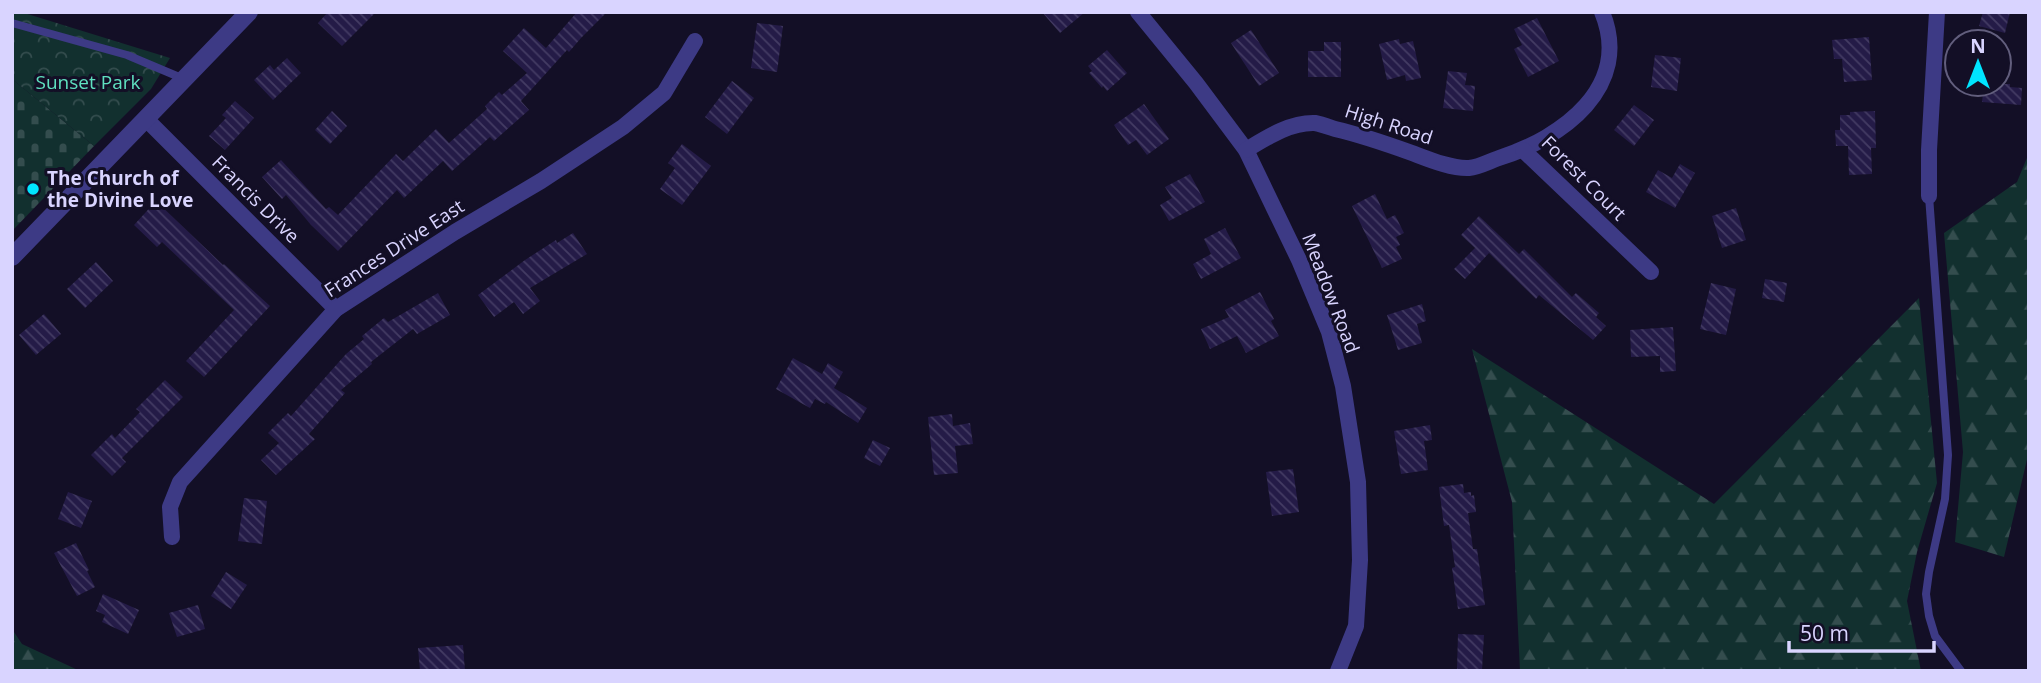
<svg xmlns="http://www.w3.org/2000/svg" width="2041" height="683" font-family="'Open Sans',sans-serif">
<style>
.forest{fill:url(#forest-firs)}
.cemetery{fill:url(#cemetery-stones)}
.park{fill:url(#park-crowns)}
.building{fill:url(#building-back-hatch)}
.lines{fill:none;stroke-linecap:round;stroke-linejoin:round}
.service{stroke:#3d3a85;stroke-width:8}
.minor{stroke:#3d3a85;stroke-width:16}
.tertiary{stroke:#3d3a85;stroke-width:18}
.poi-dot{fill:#00e5ff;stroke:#130f26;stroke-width:2.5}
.labels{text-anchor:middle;stroke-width:6;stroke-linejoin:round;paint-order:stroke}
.park-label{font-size:19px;fill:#5fe0c0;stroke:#130f26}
.street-label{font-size:19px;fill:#d9d4ff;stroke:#130f26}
.poi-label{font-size:19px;font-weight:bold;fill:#d9d4ff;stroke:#130f26;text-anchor:start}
</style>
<defs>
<pattern id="forest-firs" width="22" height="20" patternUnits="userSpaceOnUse" patternTransform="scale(1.75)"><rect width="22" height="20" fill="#12302f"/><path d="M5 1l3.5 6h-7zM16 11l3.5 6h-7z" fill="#344d4e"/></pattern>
<pattern id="cemetery-stones" width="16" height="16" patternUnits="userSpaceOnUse" patternTransform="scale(1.75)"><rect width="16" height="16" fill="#12302f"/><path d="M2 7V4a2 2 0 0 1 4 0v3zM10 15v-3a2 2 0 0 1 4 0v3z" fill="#344d4e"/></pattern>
<pattern id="park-crowns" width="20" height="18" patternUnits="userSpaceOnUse" patternTransform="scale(1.75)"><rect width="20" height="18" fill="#12302f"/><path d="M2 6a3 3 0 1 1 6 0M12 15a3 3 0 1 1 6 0" fill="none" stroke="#344d4e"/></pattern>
<pattern id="building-back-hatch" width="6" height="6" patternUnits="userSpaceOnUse" patternTransform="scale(1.75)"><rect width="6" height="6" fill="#241b47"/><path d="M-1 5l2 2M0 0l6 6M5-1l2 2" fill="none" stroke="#433b63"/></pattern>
</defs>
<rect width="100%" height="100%" fill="#130f26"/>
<!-- forest -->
<g class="forest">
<polygon points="2029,153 2029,451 2004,557 1955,542 1963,452 1944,233 2017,182"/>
<polygon points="1919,298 1937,483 1917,552 1907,601 1921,671 1520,671 1512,502 1472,349 1714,504"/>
<polygon points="12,629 22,644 80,671 12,671"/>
</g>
<!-- cemetery -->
<polygon class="cemetery" points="12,79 94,146 12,231"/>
<!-- park -->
<polygon class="park" points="12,12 21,12 170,58 151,89 94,146 12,79"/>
<!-- building -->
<g class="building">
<polygon points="328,12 376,12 342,46 318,23"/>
<polygon points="577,12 607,12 581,38 569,52 567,50 521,101 529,110 494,141 490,137 452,171 443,161 404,198 397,190 338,251 311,225 286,195 282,199 262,177 281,160 326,209 329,207 338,215 396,154 403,161 436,129 449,143 487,109 485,106 499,92 502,95 527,73 503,51 524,28 546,48"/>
<polygon points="1042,12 1085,12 1060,33"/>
<polygon points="1983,12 2010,12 2005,33 1979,26"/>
<polygon points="1537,18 1559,61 1528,77 1514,49 1522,45 1514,29"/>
<polygon points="757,23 783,26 777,72 751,68"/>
<polygon points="1251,30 1279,73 1259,86 1231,43"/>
<polygon points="1869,37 1872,80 1844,82 1842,59 1834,59 1832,40"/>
<polygon points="1399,39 1400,44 1413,41 1421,78 1406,81 1405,75 1387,80 1379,44"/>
<polygon points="1324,42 1341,42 1341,77 1308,77 1308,51 1324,51"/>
<polygon points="1107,50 1127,73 1107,91 1103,86 1102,88 1089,73 1092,71 1088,66"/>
<polygon points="1655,55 1681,58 1677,91 1651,87"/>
<polygon points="287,58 301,73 273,100 254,80 270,65 274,70"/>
<polygon points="1448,71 1467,73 1465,85 1475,86 1473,111 1443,108"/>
<polygon points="732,81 754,98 727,134 705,117"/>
<polygon points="1984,84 2010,84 2010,87 2022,88 2021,105 1982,102"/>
<polygon points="235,101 254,118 225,150 209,136 226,118 222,115"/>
<polygon points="1144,104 1169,139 1147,155 1136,140 1128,145 1114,125"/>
<polygon points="1634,105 1654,120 1634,146 1614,130"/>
<polygon points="332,111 347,126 330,144 315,130"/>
<polygon points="1875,111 1876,148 1871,148 1872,174 1849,175 1848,146 1836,146 1835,130 1840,130 1840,115 1850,115 1850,112"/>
<polygon points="682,144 711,166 682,205 660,189 675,168 668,163"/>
<polygon points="1680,164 1695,173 1675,208 1646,192 1658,170 1672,178"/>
<polygon points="1190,174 1205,202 1169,221 1160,205 1172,198 1165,187"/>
<polygon points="1375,194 1387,219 1395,215 1404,233 1396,237 1400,245 1396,247 1402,259 1382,268 1352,206"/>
<polygon points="156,201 223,265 224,264 270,306 204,377 186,361 234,310 162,242 157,247 134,225"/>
<polygon points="1736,208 1746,240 1722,248 1712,216"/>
<polygon points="1479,216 1519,254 1524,249 1572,297 1576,293 1599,313 1596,317 1606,326 1593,340 1539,295 1536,299 1489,253 1465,279 1454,269 1475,248 1461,235"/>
<polygon points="1225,228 1241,258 1201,279 1193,264 1211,254 1204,239"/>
<polygon points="573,233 587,254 530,288 540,301 523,314 514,302 494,317 478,295 525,260 556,240 557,243"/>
<polygon points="96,262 113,281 85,308 67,289"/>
<polygon points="1765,279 1787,283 1784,302 1762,298"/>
<polygon points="1711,283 1736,289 1726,335 1700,329"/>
<polygon points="1260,292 1274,319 1271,321 1279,336 1246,353 1237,336 1210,349 1201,329 1229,317 1225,310"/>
<polygon points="438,293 450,315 417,334 413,329 371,362 372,364 341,390 345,393 309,434 315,439 276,475 261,460 279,443 268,433 288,413 291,416 346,354 364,339 362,336 384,318 388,322"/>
<polygon points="1422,304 1426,321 1417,324 1422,343 1398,350 1387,315"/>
<polygon points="44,314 61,334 36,355 19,335"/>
<polygon points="1673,327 1676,371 1660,372 1660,356 1631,357 1630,330"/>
<polygon points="793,358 822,374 828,363 843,372 834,388 867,408 858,423 826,402 825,404 815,399 810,408 776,389"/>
<polygon points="165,380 183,397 122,458 126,462 112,476 91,455 112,434 115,438 140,412 136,409"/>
<polygon points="952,414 953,426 970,423 973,444 955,446 958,473 934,475 928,417"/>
<polygon points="1430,425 1432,440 1424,441 1428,470 1401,474 1394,431"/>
<polygon points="873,440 890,448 880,466 864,458"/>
<polygon points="1293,469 1299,512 1272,516 1266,472"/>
<polygon points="1463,484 1464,493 1471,492 1471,496 1474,495 1476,512 1468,513 1473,549 1477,549 1485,605 1458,609 1452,568 1455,567 1449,525 1444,526 1439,487"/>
<polygon points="68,492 92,501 81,528 58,519"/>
<polygon points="244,498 267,501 262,544 238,541"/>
<polygon points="76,543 89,570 87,571 95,587 77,596 54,553"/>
<polygon points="226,572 247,585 231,609 211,596"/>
<polygon points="103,594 139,610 128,634 102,622 105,615 96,611"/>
<polygon points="198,605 205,629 177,637 169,613"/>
<polygon points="1458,634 1484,635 1482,670 1457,669"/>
<polygon points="463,645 465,671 420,671 418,648"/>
</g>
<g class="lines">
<!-- service -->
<g class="service">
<polyline points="12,23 127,55 184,79"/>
<polyline points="1929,196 1948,455 1945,499 1929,572 1926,594 1929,616 1935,636 1961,671"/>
</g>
<!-- minor -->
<g class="minor">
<polyline points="1138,12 1196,83 1246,150 1299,260 1329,332 1343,386 1358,482 1360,560 1356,626 1338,671"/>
<polyline points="146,119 336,309"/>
<path d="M1246,150C1266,138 1290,122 1315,123C1321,124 1329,127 1335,129C1361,135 1387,144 1412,153C1428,159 1452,169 1469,168C1479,167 1490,161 1499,158C1562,138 1633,87 1602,12"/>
<polyline points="1523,150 1651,272"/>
<polyline points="1929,196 1929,150 1937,12"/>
<polyline points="172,537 170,507 180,482 336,309 455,232 541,181 623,127 664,93 695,41"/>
</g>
<!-- tertiary -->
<polyline class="tertiary" points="12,257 249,12"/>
</g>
<!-- markers -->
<circle class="poi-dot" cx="33" cy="189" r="7"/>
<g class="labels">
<!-- park labels -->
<g class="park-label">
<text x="88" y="89">Sunset Park</text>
</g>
<!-- street labels -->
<g class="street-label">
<text transform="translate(1389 124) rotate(18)" y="7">High Road</text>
<text transform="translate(1584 178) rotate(45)" y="7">Forest Court</text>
<text transform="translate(256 199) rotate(45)" y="7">Francis Drive</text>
<text transform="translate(394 248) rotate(-33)" y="7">Frances Drive East</text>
<text transform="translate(1331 293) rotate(69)" y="7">Meadow Road</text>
</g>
<!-- poi labels -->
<g class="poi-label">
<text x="47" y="185">The Church of<tspan x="47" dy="22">the Divine Love</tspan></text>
</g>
</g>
<!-- border -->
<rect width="2041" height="683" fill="none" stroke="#d9d4ff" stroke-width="28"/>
<!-- north arrow -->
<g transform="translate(1978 63)"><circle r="33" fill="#130f26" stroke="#625e7d" stroke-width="2"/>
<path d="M0-5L12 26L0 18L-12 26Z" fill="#00e5ff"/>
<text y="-10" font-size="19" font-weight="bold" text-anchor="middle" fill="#d9d4ff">N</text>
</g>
<!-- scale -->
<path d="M1789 641v10h145v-10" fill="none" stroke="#d9d4ff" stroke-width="3.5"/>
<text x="1800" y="641" font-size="21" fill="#d9d4ff" stroke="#130f26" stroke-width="5" paint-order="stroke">50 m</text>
</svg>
